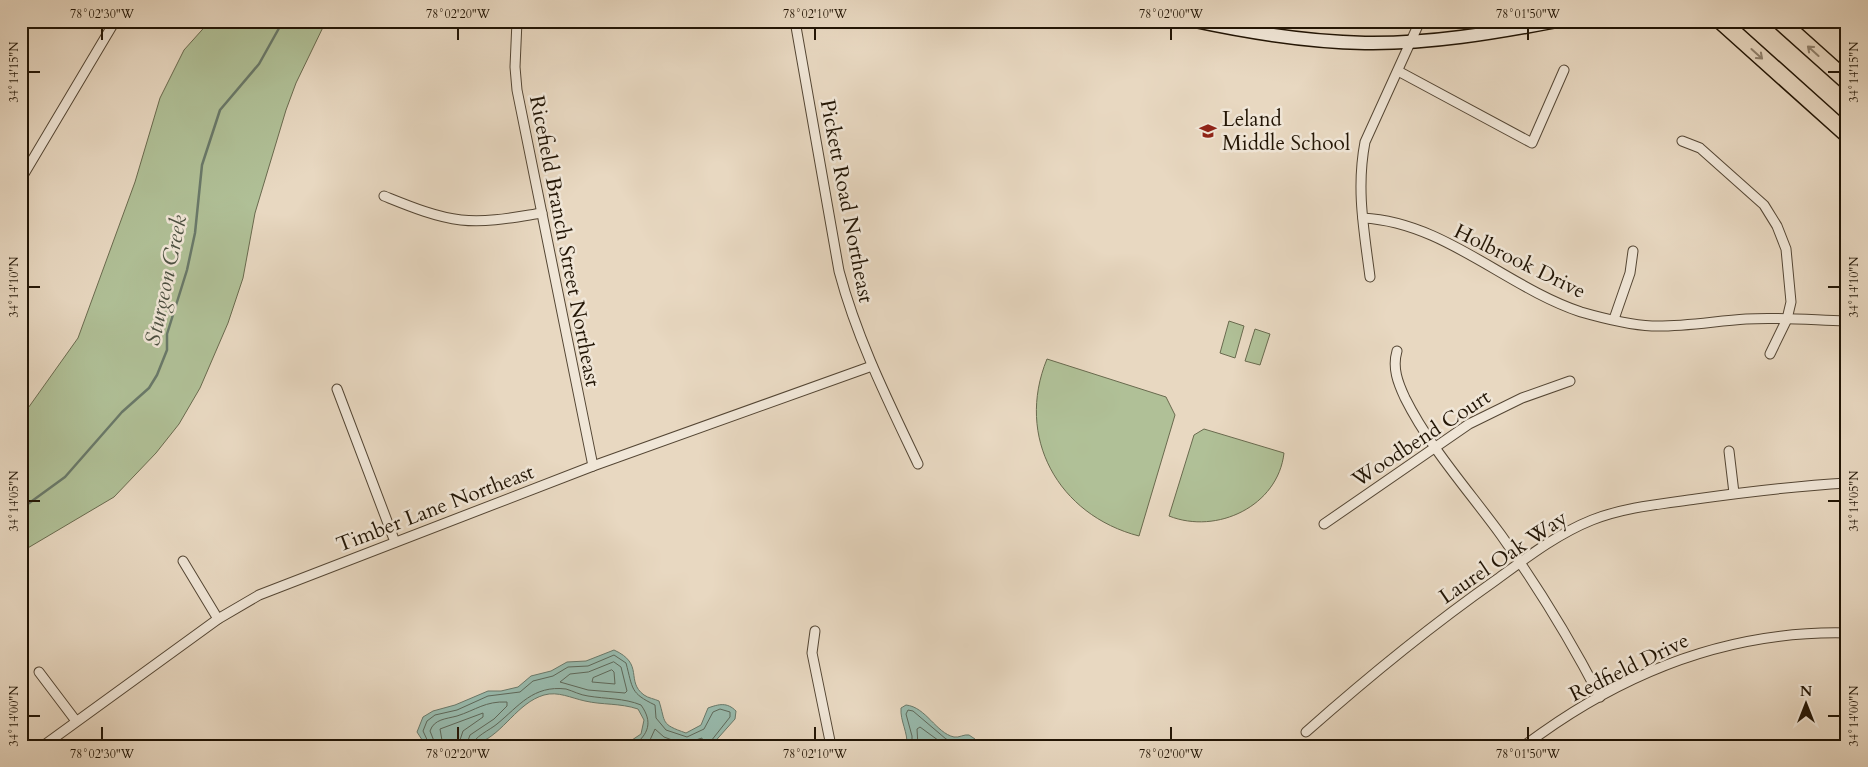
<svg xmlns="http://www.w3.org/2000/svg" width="1868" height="767" font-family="Cardo,serif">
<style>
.green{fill:#b0c097;stroke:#696a4e}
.water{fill:#98bbae;stroke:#69796a}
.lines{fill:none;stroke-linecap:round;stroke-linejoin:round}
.shore{stroke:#5d685a;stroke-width:1}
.stream{stroke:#69796a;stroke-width:2.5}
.street-casing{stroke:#544634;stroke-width:11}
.secondary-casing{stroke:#221505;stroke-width:15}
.highway-casing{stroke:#221505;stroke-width:19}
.street{stroke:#f0e6d7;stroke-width:9}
.secondary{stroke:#f0e6d7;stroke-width:12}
.highway{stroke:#e8d8c1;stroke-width:16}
.oneway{stroke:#8f806c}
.ticks{fill:none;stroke:#221505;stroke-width:2}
.labels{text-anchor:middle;stroke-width:5;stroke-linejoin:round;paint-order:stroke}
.poi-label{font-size:21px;fill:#221505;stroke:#f0e6d7;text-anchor:start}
.street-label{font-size:21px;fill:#221505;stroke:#f0e6d7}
.water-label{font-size:22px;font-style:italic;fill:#4b4f40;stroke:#f0e6d7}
.neatline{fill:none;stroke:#221505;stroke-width:2}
.ticks-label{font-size:12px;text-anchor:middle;fill:#221505}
</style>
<rect width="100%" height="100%" fill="#e8d8c1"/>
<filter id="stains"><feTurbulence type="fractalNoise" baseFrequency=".004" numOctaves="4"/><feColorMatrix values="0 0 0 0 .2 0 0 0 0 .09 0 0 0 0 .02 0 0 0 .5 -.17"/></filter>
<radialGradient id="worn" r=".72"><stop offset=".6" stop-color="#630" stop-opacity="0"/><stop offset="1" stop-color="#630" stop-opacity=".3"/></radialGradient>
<!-- green -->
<g class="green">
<polygon points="210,21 326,21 296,83 286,110 255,213 243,278 228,323 200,388 179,424 156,453 114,497 21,552 21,418 78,338 135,182 160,98 184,50"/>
<polygon points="1229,321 1244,326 1235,358 1220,353"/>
<polygon points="1255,329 1270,334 1260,365 1245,361"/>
<path d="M1047,359L1166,397L1175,415L1139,536C1058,515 1015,437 1047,359Z"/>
<path d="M1204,429L1284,453C1278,506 1217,535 1169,516L1194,435Z"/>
</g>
<!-- water -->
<g class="water">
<path d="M614,650C645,664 625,681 644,695C648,698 655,699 659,701C666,723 660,724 686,733L701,725L708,708C719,704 727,702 736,711L735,719L711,746H623L641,734L644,720L638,709C620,703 602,705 585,701C571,698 558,691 544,695C517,703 504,733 479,743C463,749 442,746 426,746L417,732L423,717L433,711L455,705L488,691H501L518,687L531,676L551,671L567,662L586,661Z"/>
<path d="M906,705C926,707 936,733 954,737C959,738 964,734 969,735L975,739L978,746H907C908,732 900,721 901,708Z"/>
</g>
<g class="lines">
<!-- shore -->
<g class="shore">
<polygon points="614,662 621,667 627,691 625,693 588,690 560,682 570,674 588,672"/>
<polygon points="612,670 614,672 615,684 592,682 593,678"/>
<path d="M430,746L423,731L427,721L435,715L457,710L488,696L520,692L533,681L553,676L568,667L588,666L614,655L626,663C633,689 630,693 655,705L656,718L666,730L687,737L704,729L713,712L720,709L730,712V717L711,741L710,746"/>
<path d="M436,746L430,731C434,719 446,719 457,716C476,710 485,701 507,702V706L494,719L470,735L466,746"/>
<polyline points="443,746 440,729 483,713 483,717 463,731 458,746"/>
<path d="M472,746C473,737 490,730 497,724C519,706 533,685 566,689C573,691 580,695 588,696C606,699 624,698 641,705C653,722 649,734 633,746"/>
<polyline points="644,746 650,740 655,729 664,737 683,744 702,738 703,746"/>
<polyline points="912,746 912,736 906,714 908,710 913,711 946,739 955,742 967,740 973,746"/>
<polyline points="918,746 917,729 920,727 946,746"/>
</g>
<!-- stream -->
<polyline class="stream" points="21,509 65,477 122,412 149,388 157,375 167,350 167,334 187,270 195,233 202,165 220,110 259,64 283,21"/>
<!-- street casing -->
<g class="street-casing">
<g id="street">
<polyline points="517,21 515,67 517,90 593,466"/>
<path d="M795,21L839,271C857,339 888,401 918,464"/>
<polyline points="1398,71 1532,143 1564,70"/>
<polyline points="1682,141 1700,148 1764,205 1777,226 1786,249 1791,302 1787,319 1770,354"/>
<polyline points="21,179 115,21"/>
<path d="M384,196C409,206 435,217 461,220C488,223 516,217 542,213"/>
<path d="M1363,218C1444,222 1506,287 1581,312C1602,318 1629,325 1652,326C1683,327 1715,321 1746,319C1779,317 1812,320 1845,321"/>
<path d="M1370,277C1364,230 1356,189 1365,142L1420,21"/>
<polyline points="1614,319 1630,273 1633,251"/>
<path d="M1397,351C1392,368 1398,383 1405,398C1430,448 1469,491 1501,535C1538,587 1571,641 1600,697"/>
<polyline points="337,389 395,542"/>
<polyline points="1729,451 1734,493"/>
<polyline points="1324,524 1469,424 1522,398 1570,381"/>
<polyline points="183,561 218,619"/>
<polyline points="815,631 812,653 831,746"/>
<polyline points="39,672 76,721"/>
<path d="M1306,732C1367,678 1429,627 1496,580C1526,558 1557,534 1592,520C1625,507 1661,504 1696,499C1746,492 1796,486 1847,483"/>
<polyline points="43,746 218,619 259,595 593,466 872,366"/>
<path d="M1524,746C1619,674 1726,630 1847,633"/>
</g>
</g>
<!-- secondary casing -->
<g class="secondary-casing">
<path id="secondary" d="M1195,21C1251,33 1308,42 1365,43C1429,44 1494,33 1557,21"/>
</g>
<!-- highway casing -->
<g class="highway-casing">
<g id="highway">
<polyline points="1721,21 1847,134"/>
<polyline points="1780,21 1847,81"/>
</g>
</g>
<!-- street -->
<use href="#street" class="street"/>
<!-- secondary -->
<use href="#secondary" class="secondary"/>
<!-- highway -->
<use href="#highway" class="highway"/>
</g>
<!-- one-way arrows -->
<defs><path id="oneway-shaft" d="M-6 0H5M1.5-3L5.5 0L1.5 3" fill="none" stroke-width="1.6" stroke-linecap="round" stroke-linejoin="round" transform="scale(1.25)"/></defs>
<g class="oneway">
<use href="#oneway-shaft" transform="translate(1813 51) rotate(-138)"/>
<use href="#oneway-shaft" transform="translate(1757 54) rotate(42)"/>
</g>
<!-- ticks -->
<path class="ticks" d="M102,28V40M458,28V40M815,28V40M1171,28V40M1528,28V40M28,72H40M1828,72H1840M28,287H40M1828,287H1840M28,501H40M1828,501H1840M28,716H40M1828,716H1840M102,727V740M458,727V740M815,727V740M1171,727V740M1528,727V740"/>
<!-- icons -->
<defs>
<g id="school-bare" transform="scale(1.35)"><path d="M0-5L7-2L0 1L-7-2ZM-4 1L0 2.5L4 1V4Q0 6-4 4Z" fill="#8f2418" stroke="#f0e6d7" stroke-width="2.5" paint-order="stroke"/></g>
</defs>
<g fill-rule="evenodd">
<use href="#school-bare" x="1208" y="131"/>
</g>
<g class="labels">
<!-- poi labels -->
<g class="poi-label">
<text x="1222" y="126">Leland<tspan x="1222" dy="24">Middle School</tspan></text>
</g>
<!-- street labels -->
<g class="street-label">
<text transform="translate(847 201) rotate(79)" y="7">Pickett Road Northeast</text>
<text transform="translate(565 241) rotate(79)" y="7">Ricefield Branch Street Northeast</text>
<text transform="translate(1520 261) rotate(26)" y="7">Holbrook Drive</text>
<text transform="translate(1421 438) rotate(-33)" y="7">Woodbend Court</text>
<text transform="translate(435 508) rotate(-21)" y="7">Timber Lane Northeast</text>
<text transform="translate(1503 557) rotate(-34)" y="7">Laurel Oak Way</text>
<text transform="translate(1629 667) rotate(-26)" y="7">Redfield Drive</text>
</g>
<!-- water labels -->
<g class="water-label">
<text transform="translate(165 280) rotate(-78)" y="8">Sturgeon Creek</text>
</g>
</g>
<!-- margin -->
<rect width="1868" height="767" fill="none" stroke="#e8d8c1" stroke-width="55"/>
<!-- north arrow -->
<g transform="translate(1806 704)" stroke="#f0e6d7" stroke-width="4" paint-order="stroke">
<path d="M0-4L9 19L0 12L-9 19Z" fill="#221505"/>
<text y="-8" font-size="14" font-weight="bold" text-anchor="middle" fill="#221505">N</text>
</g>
<rect x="28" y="28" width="1812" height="712" class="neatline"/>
<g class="ticks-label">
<text x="102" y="18">78°02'30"W</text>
<text x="458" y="18">78°02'20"W</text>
<text x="815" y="18">78°02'10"W</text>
<text x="1171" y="18">78°02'00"W</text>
<text x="1528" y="18">78°01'50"W</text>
<text transform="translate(14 72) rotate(-90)" y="4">34°14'15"N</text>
<text transform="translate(1854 72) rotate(-90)" y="4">34°14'15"N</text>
<text transform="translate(14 287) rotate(-90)" y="4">34°14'10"N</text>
<text transform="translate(1854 287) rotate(-90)" y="4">34°14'10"N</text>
<text transform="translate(14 501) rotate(-90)" y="4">34°14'05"N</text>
<text transform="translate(1854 501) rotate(-90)" y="4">34°14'05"N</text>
<text transform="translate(14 716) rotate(-90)" y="4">34°14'00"N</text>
<text transform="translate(1854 716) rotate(-90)" y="4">34°14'00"N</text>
<text x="102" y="758">78°02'30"W</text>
<text x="458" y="758">78°02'20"W</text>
<text x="815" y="758">78°02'10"W</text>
<text x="1171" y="758">78°02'00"W</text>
<text x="1528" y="758">78°01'50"W</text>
</g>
<rect width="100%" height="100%" filter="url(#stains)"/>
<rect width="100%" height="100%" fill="url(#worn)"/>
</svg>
